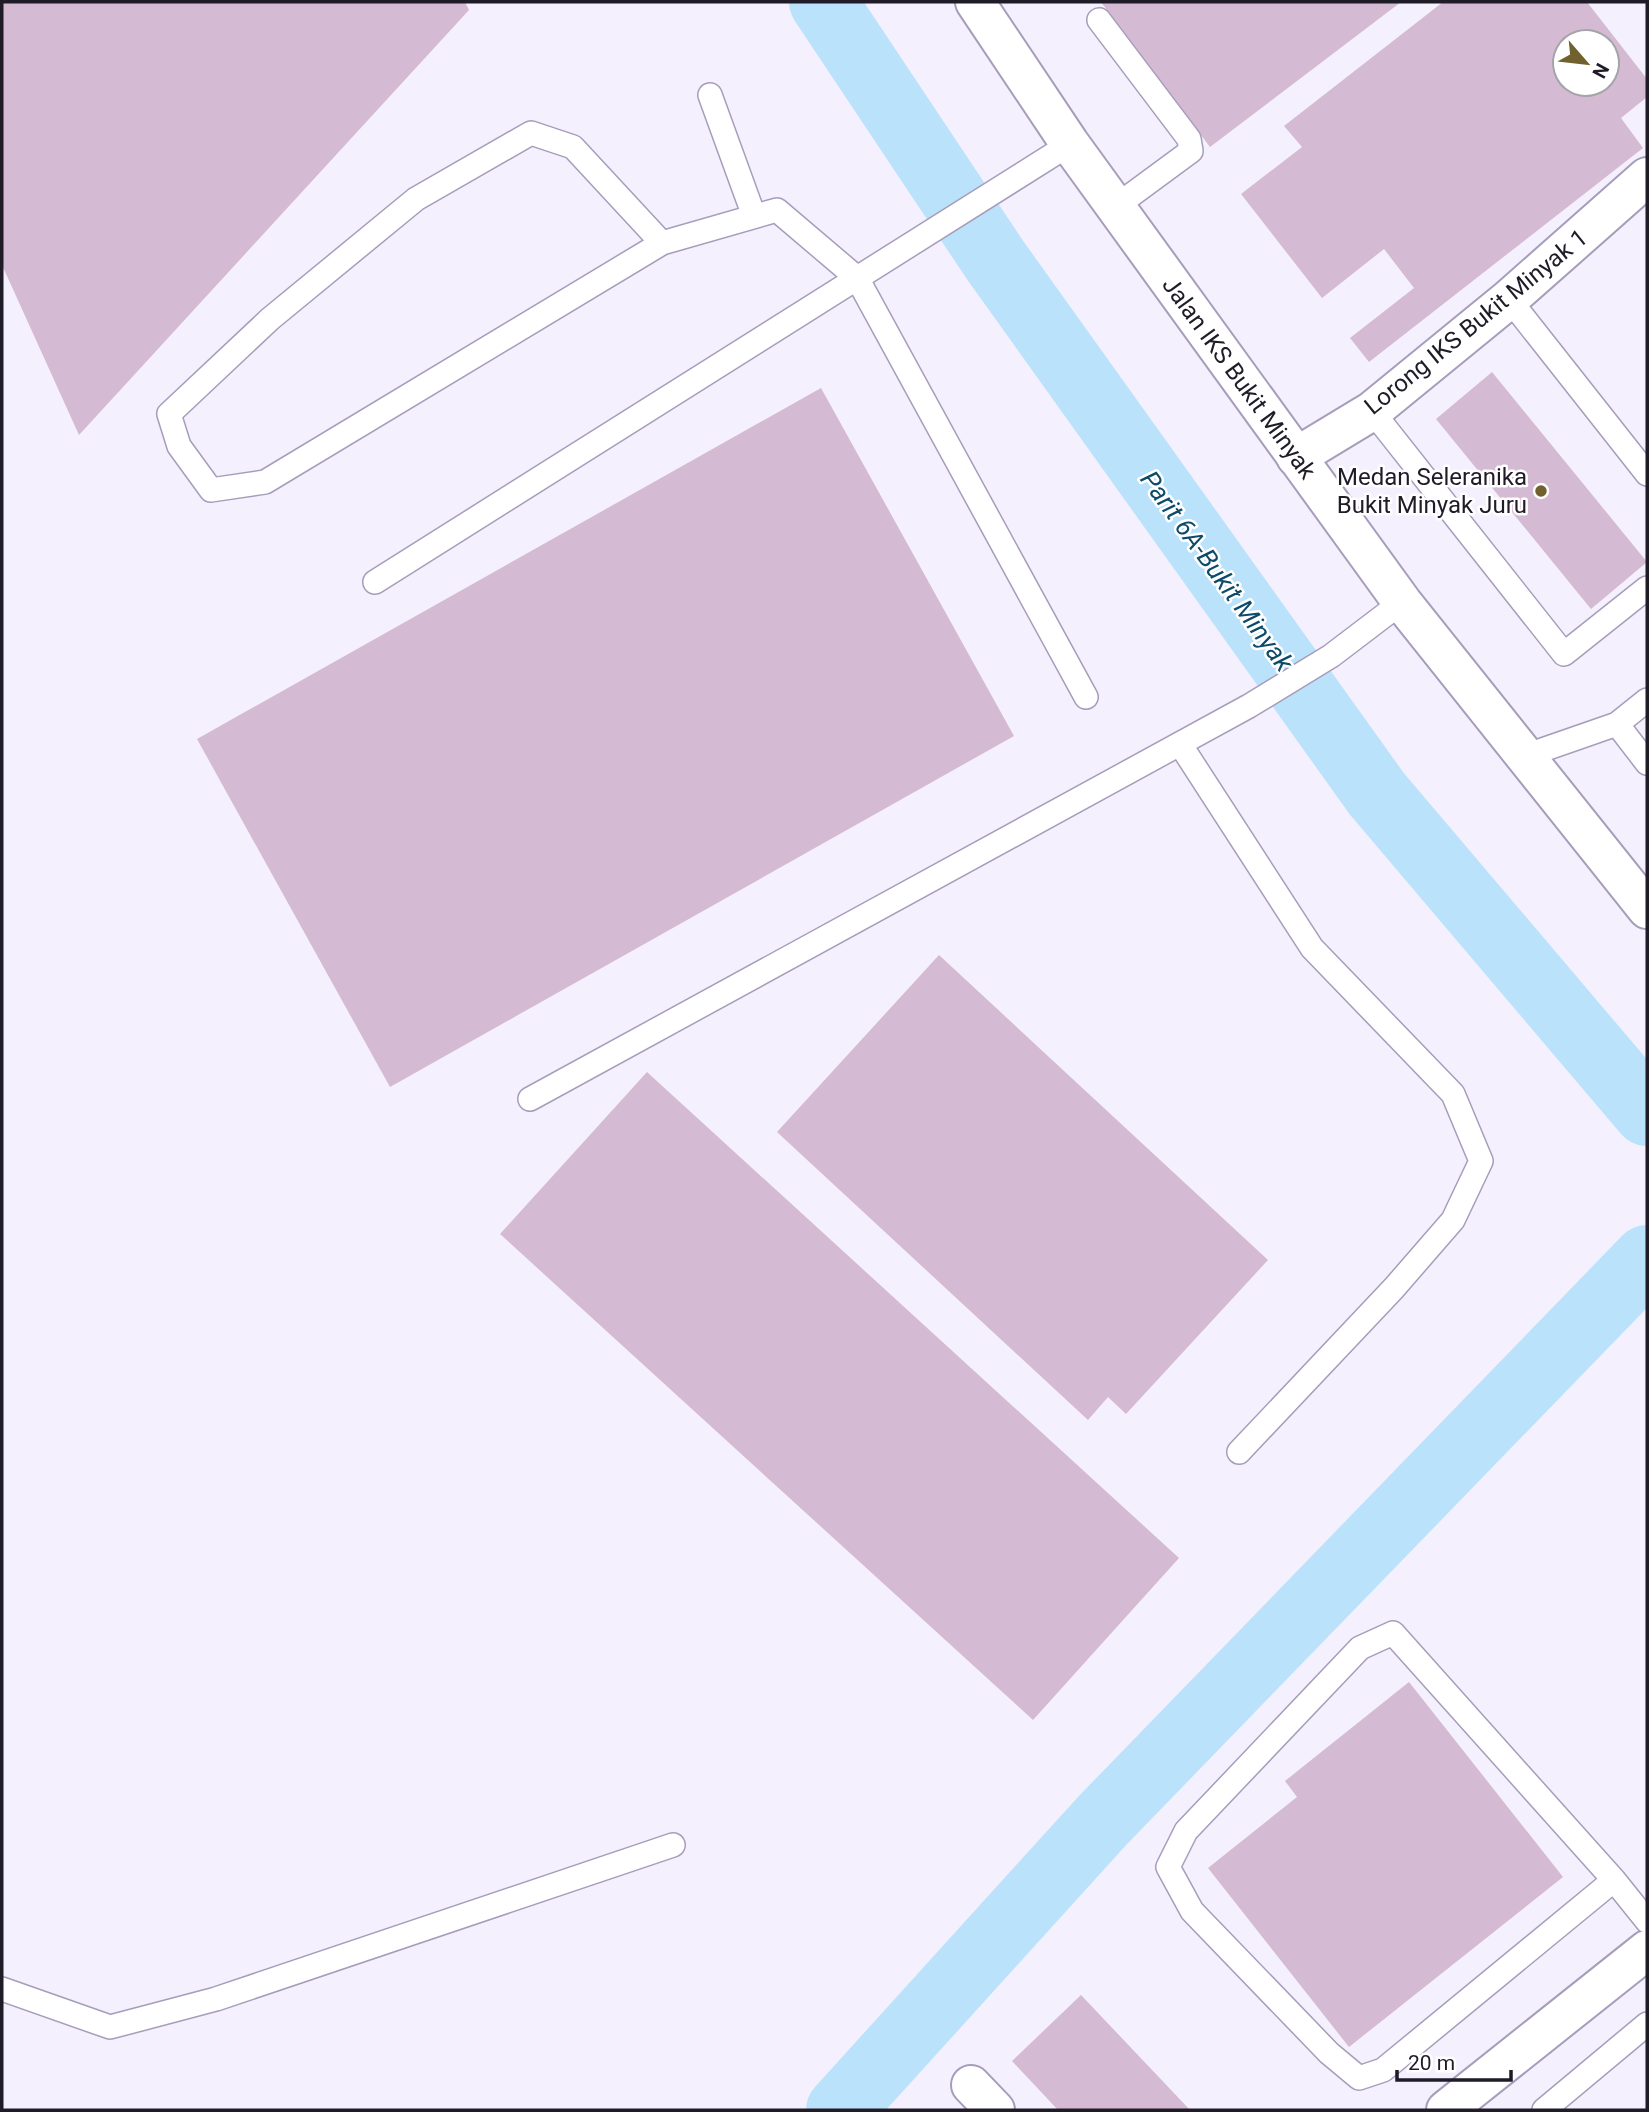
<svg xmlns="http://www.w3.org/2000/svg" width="1649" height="2112" font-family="Roboto,sans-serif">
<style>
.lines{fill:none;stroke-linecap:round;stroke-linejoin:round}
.river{stroke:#bbe2fb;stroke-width:68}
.building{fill:#d4bad2;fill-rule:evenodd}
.service-casing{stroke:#a69dbb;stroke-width:26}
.minor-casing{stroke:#a69dbb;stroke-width:42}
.service{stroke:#fff;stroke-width:23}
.minor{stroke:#fff;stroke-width:38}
.poi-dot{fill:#71612f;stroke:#fff;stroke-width:2.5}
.labels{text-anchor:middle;stroke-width:5;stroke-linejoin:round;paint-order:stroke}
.street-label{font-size:24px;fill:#1f1b27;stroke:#fff}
.poi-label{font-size:24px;fill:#1f1b27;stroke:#fff;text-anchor:end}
.water-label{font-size:26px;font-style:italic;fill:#0e4a69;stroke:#fff}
</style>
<rect width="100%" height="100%" fill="#f4f0fd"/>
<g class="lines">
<!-- river -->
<g class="river">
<polyline points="823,2 995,260 1377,794 1647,1112"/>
<polyline points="840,2110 1103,1820 1647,1259"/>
</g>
</g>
<!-- building -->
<g class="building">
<polygon points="2,2 465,2 469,10 79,435 2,265"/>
<polygon points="1101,2 1401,2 1210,147"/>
<path d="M1443,2H1587L1647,79V97L1621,118L1643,148L1369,362L1350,338L1414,288L1384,249L1322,298L1241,194L1302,147L1284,126ZM1565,42H1607V84H1565Z"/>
<polygon points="1492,372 1647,562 1591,609 1436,419"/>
<polygon points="821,388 1014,736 390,1087 197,739"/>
<polygon points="939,955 1268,1260 1126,1414 1108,1397 1088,1420 777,1132"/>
<polygon points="647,1072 1179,1558 1033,1720 500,1234"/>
<polygon points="1409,1682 1563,1877 1349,2047 1208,1868 1297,1797 1285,1781"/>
<polygon points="1081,1995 1190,2110 1058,2110 1012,2061"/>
</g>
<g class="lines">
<!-- service casing -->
<g class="service-casing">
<g id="service">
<polyline points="1099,20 1189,139 1191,151 1115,207"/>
<polyline points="710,95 754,216"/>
<polyline points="662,243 573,147 531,133 416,199 270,319 169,414 179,446 211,490 265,482 662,243 777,210 857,278 1086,697"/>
<polyline points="1509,299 1647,474"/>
<polyline points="1372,411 1564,654 1647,588"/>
<polyline points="375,582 1070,144"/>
<polyline points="1617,724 1647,763"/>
<polyline points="1180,744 1312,948 1453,1094 1481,1161 1453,1220 1394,1288 1239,1452"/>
<polyline points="1525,756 1617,724 1647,700"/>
<polyline points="530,1099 1249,706 1331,656 1402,602"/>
<polyline points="1614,1880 1383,2070 1359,2078 1329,2053 1192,1911 1168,1867 1186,1831 1360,1648 1393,1633 1614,1880 1647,1921"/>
<polyline points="2,1989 110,2027 216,1999 673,1845"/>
<polyline points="1544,2110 1647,2024"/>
</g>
</g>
<!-- minor casing -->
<g class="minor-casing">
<g id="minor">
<polyline points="975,2 1070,144 1402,602 1647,909"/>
<polyline points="1296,457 1372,411 1509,299 1647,177"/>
<polyline points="971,2085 995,2110"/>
<polyline points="1446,2110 1647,1950"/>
</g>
</g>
<!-- service -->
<use href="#service" class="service"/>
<!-- minor -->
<use href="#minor" class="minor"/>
</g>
<!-- markers -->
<circle class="poi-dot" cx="1541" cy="491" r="7"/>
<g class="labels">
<!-- street labels -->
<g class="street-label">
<text transform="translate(1476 322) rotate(-39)" y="8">Lorong IKS Bukit Minyak 1</text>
<text transform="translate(1239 378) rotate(54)" y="8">Jalan IKS Bukit Minyak</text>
</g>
<!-- poi labels -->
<g class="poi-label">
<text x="1527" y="485">Medan Seleranika<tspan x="1527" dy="28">Bukit Minyak Juru</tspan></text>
</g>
<!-- water labels -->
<g class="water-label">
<text transform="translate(1217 571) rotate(54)" y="9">Parit 6A-Bukit Minyak</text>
</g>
</g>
<!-- border -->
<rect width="1649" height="2112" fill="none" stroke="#1f1b27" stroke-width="7"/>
<!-- north arrow -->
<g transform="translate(1586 63) rotate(118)"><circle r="33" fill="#ffffff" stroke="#a5a4a9" stroke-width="2"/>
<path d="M0-5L12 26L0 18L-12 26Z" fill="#71612f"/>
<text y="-10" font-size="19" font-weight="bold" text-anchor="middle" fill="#1f1b27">N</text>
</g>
<!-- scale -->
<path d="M1397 2070v10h114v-10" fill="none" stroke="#1f1b27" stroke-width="3.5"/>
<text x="1408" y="2070" font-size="21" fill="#1f1b27" stroke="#ffffff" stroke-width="5" paint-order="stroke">20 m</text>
</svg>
